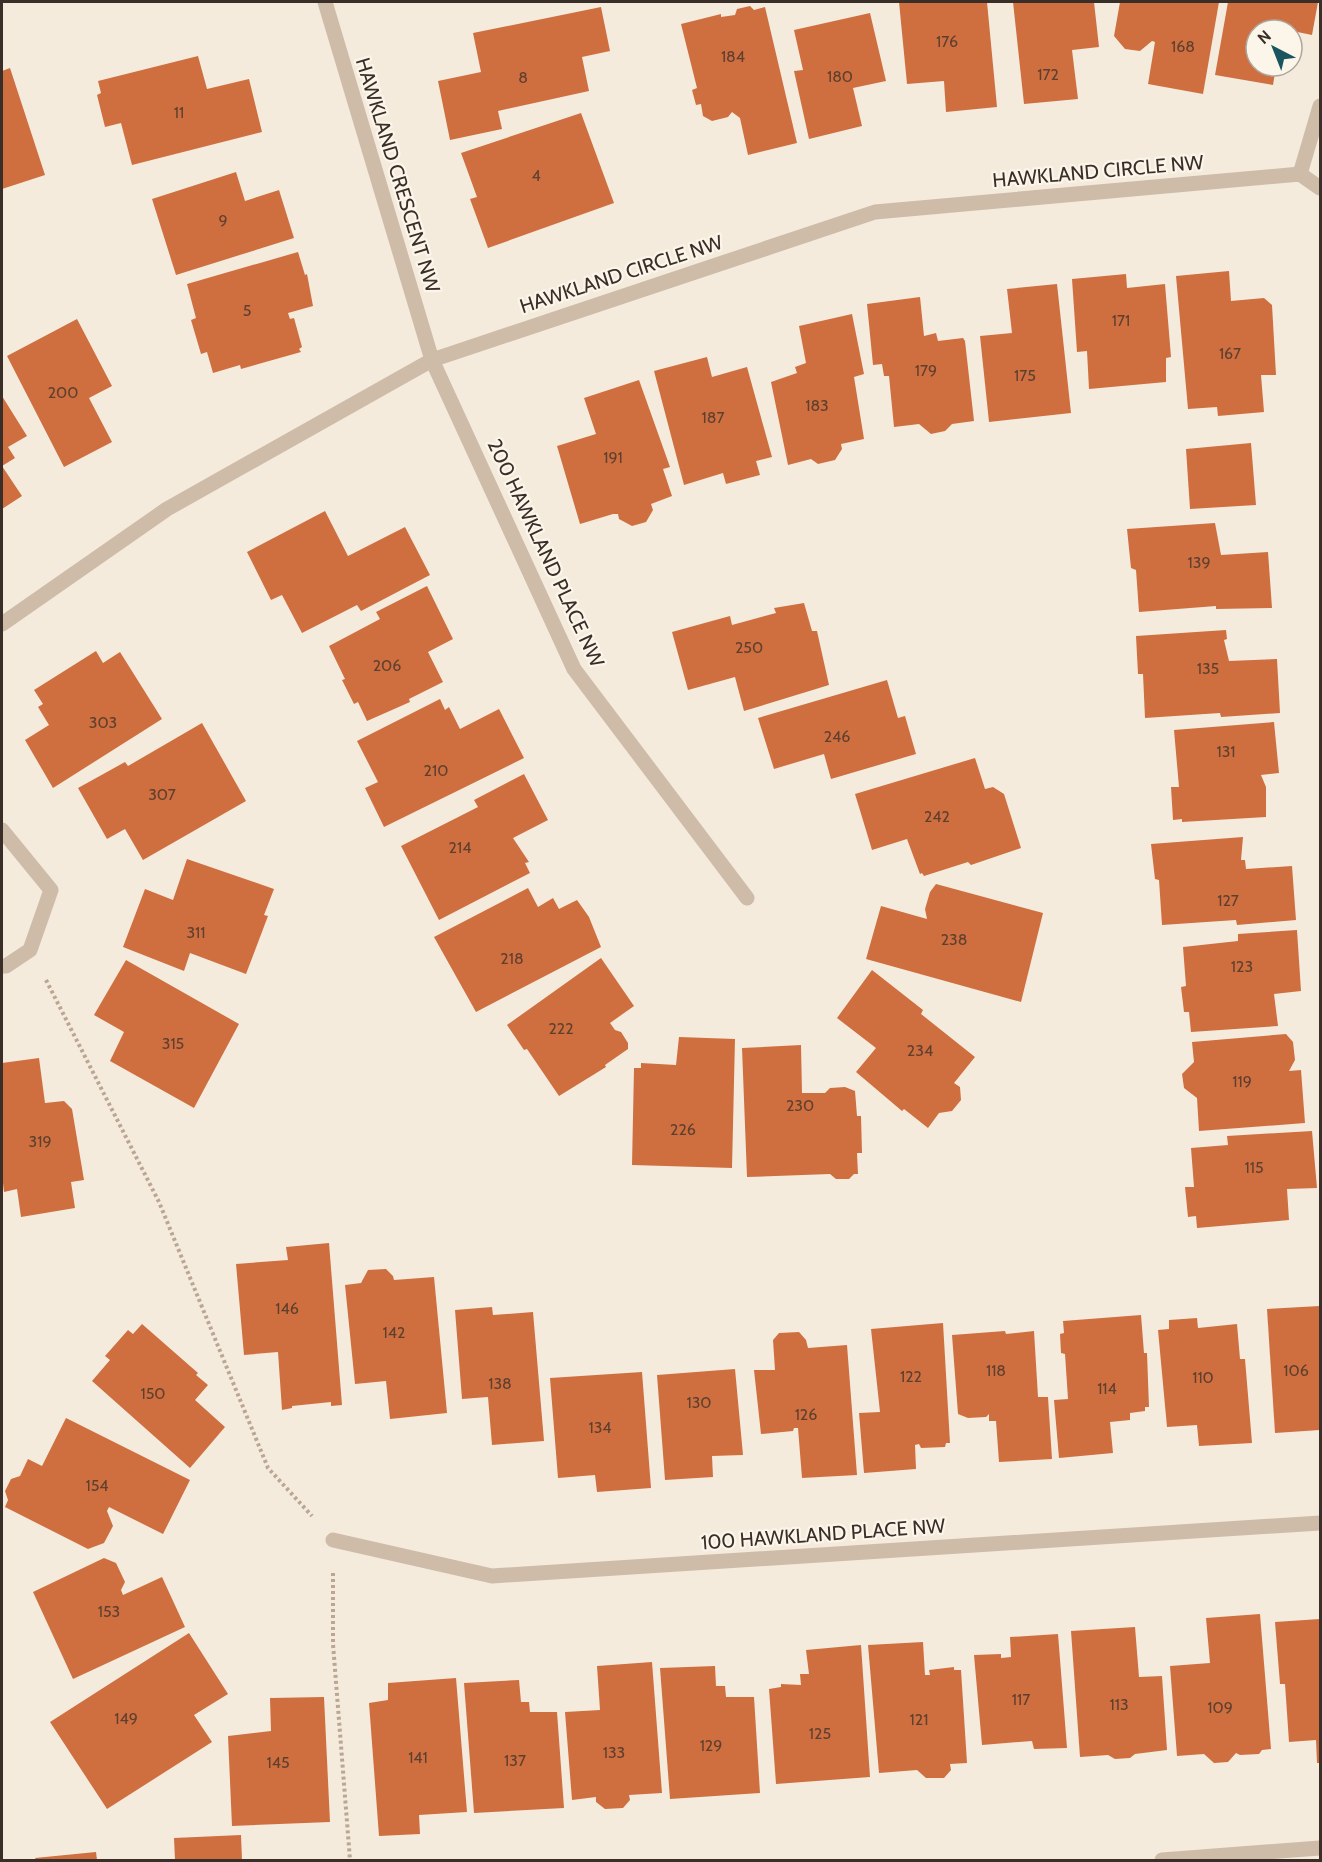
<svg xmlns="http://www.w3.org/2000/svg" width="1322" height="1862" font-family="Cabin,sans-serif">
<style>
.building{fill:#cf6f40}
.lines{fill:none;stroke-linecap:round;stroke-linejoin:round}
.path{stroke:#baa692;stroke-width:4;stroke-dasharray:3 3;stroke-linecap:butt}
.minor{stroke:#cebca8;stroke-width:15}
.labels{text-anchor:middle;stroke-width:4.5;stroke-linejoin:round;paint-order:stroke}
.number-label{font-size:16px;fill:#5f3f2e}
.street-label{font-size:20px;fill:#3a2f28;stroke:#fbf5ea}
</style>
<rect width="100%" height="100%" fill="#f4ebdd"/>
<!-- building -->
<g class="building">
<polygon points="899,2 987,2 997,107 946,112 944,81 907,84"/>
<polygon points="1013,2 1094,2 1099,47 1072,50 1078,99 1024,104"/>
<polygon points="1120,2 1219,2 1203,94 1148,84 1155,42 1152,41 1140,51 1125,49 1114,36"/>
<polygon points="1228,2 1318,2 1312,35 1283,29 1256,30 1256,66 1276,66 1273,85 1215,75"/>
<polygon points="750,6 754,10 765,7 797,143 748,155 740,118 732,112 728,117 712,121 703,116 701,104 696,105 692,90 697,88 681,24 721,14 721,17 735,15 737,9"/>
<polygon points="601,7 610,51 582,57 589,91 498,111 502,129 450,140 438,81 481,72 473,33"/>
<polygon points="870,13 886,81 853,88 862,126 809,139 794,71 803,70 794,30"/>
<polygon points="198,56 207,89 249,79 262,132 132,165 121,123 105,127 97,95 101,93 98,81"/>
<polygon points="10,68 45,175 2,189 2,71"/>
<polygon points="581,113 614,203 488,248 470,199 477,197 461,153"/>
<polygon points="236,172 245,201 279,190 294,238 176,275 152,199"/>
<polygon points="298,252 305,275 307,274 313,306 288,313 290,319 294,318 302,347 299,349 301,352 241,369 240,365 213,373 207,352 201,354 191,320 196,318 187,284"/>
<polygon points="1229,271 1231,301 1264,298 1272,305 1276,375 1261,375 1264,412 1218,416 1217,407 1188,409 1176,276"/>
<polygon points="1126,274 1127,288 1165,284 1171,357 1166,358 1166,382 1089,389 1087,351 1077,352 1072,279"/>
<polygon points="1057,284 1071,413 989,422 980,336 1012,333 1007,289"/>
<polygon points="920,297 924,336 936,333 938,341 963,338 965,341 974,421 952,424 945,431 931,434 919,424 894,427 889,376 884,376 882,364 873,365 867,304"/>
<polygon points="852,314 864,374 854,377 864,439 841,444 842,449 835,460 818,464 811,459 788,465 771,382 797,373 795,367 806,363 799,326"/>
<polygon points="77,319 112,386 89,398 112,442 64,467 7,356"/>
<polygon points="707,357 712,377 747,367 772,457 756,461 760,475 726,484 723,473 684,485 654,371"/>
<polygon points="639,380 670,467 663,469 672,496 651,504 653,510 646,522 632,526 619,519 618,514 613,514 580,524 557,446 596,434 584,398"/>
<polygon points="2,396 27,436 8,447 15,458 2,466 22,496 2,509"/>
<polygon points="1251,443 1256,505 1190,509 1186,449"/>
<polygon points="325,511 348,556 405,527 430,575 361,611 357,605 302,633 282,595 271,600 247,552"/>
<polygon points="1215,523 1221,555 1268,552 1272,608 1216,609 1216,606 1139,612 1136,570 1131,568 1127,529"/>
<polygon points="427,586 453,639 428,652 443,682 409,699 410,702 367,721 358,702 354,704 342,680 345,679 329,646 380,619 376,612"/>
<polygon points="804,603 812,631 817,631 829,685 744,711 735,677 688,690 672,632 730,616 732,625 776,613 774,608"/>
<polygon points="1226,630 1227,639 1224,640 1229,661 1277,659 1280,713 1221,717 1220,713 1145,718 1143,674 1138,674 1136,636"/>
<polygon points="96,651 103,663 120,652 162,719 53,788 25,740 49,725 38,707 43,704 34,690"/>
<polygon points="887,680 898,718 905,716 916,754 831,779 824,754 774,769 758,718"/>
<polygon points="440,699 445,710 449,707 460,729 499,709 524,758 384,827 365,788 378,782 357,741"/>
<polygon points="1274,722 1279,773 1261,775 1266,787 1266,817 1182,822 1182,819 1173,820 1171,787 1179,787 1174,730"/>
<polygon points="202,723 246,801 143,860 125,829 107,839 78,788 125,762 128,766"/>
<polygon points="975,758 985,789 993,787 1004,794 1021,848 971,865 968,862 924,876 922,873 920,874 907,839 872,850 855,794"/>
<polygon points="524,774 548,820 513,838 529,862 525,863 530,873 439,920 401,846 478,807 474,800"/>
<polygon points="1243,837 1241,860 1245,860 1246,869 1292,866 1296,920 1237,925 1236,920 1162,925 1159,880 1155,879 1151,844"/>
<polygon points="187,859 274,889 264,915 268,916 246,974 190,953 184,971 123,947 145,889 173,900"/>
<polygon points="936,884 1043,913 1021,1002 866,959 881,906 927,919 925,909 930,892"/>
<polygon points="528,888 538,907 553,898 559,909 577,900 589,917 601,947 476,1012 434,937"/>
<polygon points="1297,930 1301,991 1274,994 1278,1026 1191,1032 1189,1012 1184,1012 1181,987 1186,986 1183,947 1238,941 1238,934"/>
<polygon points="601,958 634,1006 610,1023 615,1030 621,1032 628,1043 628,1049 605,1065 606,1067 559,1096 527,1049 524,1050 507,1025"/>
<polygon points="126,960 239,1024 194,1108 110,1061 124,1032 94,1015"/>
<polygon points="872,970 923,1010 921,1014 975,1057 954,1083 960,1087 961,1100 952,1111 939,1113 928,1128 904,1109 902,1111 856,1072 876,1048 837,1018"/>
<polygon points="1286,1034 1293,1042 1295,1060 1289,1071 1301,1070 1305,1123 1199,1131 1197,1098 1184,1088 1182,1074 1194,1062 1192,1042"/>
<polygon points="679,1037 735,1039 732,1168 632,1165 634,1068 641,1068 641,1063 676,1065"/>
<polygon points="801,1045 802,1093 825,1093 830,1088 845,1087 855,1091 857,1116 861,1116 862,1153 857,1153 858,1174 854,1174 849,1179 836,1179 830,1174 747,1177 742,1048"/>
<polygon points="39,1058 45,1103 64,1101 72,1109 84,1180 71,1182 75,1208 21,1217 17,1189 4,1192 2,1174 2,1063"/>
<polygon points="1312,1131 1317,1188 1287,1189 1289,1220 1197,1228 1196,1216 1188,1217 1185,1187 1194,1187 1191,1148 1228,1145 1227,1136"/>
<polygon points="329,1243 342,1405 331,1406 331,1402 292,1406 292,1408 282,1410 278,1352 244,1355 236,1264 288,1260 286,1247"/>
<polygon points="386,1269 393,1276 394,1280 434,1277 447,1413 390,1419 386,1381 355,1384 345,1285 361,1283 368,1270"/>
<polygon points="1320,1306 1320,1430 1275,1433 1267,1309"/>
<polygon points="492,1307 493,1315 533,1312 544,1441 492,1445 488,1397 462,1399 455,1310"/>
<polygon points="1141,1315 1144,1353 1147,1353 1149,1407 1145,1407 1145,1411 1130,1413 1130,1420 1110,1422 1113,1453 1059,1458 1054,1400 1068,1399 1065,1354 1061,1353 1060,1334 1064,1333 1063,1321"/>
<polygon points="1197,1318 1198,1328 1237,1324 1240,1359 1245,1359 1252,1443 1199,1446 1197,1425 1167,1427 1158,1330 1169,1329 1169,1320"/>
<polygon points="943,1323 950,1443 946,1443 945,1447 921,1448 919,1444 915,1445 916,1469 864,1473 859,1413 880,1412 871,1329"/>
<polygon points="142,1324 198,1373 196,1375 208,1385 195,1400 225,1427 190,1468 92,1381 110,1360 105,1356 128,1330 133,1334"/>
<polygon points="1005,1331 1006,1334 1034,1331 1038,1397 1048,1397 1052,1459 999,1462 996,1421 989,1421 989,1414 986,1417 968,1418 958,1414 952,1335"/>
<polygon points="799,1332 806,1340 808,1348 847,1345 857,1475 802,1478 798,1428 794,1428 793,1431 761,1434 754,1370 775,1370 773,1340 779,1333"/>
<polygon points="735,1369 743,1455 712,1456 713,1477 665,1480 657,1375"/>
<polygon points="642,1372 651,1488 597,1492 595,1475 558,1478 550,1378"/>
<polygon points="66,1418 190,1480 163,1534 109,1507 107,1511 113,1526 104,1543 88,1549 5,1507 8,1500 5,1491 11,1479 20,1476 28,1459 42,1466"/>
<polygon points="104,1558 116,1563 125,1582 121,1590 123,1595 162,1577 185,1627 73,1679 33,1592"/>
<polygon points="1260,1614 1271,1749 1262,1750 1259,1754 1240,1755 1236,1753 1228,1762 1214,1763 1204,1754 1177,1756 1170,1666 1210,1663 1206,1618"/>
<polygon points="1320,1619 1320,1763 1317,1763 1316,1740 1289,1742 1285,1684 1280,1684 1275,1622"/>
<polygon points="1135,1627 1139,1677 1162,1676 1167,1750 1135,1754 1130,1758 1115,1759 1108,1755 1080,1757 1071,1631"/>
<polygon points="189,1633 228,1694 194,1715 212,1742 107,1809 50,1722"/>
<polygon points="1058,1634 1067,1748 1034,1749 1032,1741 982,1745 974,1655 1001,1654 1001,1658 1011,1657 1010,1637"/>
<polygon points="923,1642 925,1675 930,1675 929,1670 954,1667 954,1670 961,1670 967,1763 950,1764 951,1770 944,1778 926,1778 917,1770 879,1773 868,1645"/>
<polygon points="861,1645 870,1777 776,1784 769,1689 781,1687 781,1684 801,1685 800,1674 809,1674 806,1650"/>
<polygon points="652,1662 662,1793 629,1795 630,1800 623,1808 605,1809 596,1802 596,1797 572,1800 565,1712 600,1710 597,1666"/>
<polygon points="715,1666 716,1686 725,1686 726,1697 754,1697 760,1793 670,1799 660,1668"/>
<polygon points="456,1678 467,1812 419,1815 420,1834 379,1836 369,1703 388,1700 388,1683"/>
<polygon points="519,1680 521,1702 529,1702 530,1712 557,1712 564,1808 474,1813 464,1683"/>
<polygon points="324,1697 330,1822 232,1826 228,1736 271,1731 270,1698"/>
<polygon points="241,1835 242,1860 175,1860 174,1838"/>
<polygon points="96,1852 97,1860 36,1860 35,1858"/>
</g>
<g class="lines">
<!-- path -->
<g class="path">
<polyline points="46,980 159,1202 268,1468 312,1516"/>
<polyline points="333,1573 333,1644 350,1860"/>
</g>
<!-- minor -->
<g class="minor">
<polyline points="325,2 432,360 574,669 747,898"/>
<polyline points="1300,174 1320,106"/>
<polyline points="2,624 167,509 432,360 875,212 1300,174 1320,188"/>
<polyline points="2,830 51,890 30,950 6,966 2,966"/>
<polyline points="333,1540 492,1576 1320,1523"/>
<polyline points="1162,1860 1320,1848"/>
</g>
</g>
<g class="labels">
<!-- number labels -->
<g class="number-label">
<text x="947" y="47">176</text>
<text x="1183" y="52">168</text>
<text x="733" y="62">184</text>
<text x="1048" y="80">172</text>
<text x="840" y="82">180</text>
<text x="523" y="83">8</text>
<text x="179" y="118">11</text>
<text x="536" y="181">4</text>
<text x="223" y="226">9</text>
<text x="247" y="316">5</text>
<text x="1121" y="326">171</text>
<text x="1230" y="359">167</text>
<text x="926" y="376">179</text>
<text x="1025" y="381">175</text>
<text x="63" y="398">200</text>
<text x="817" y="411">183</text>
<text x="713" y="423">187</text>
<text x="613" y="463">191</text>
<text x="1199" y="568">139</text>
<text x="749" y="653">250</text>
<text x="387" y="671">206</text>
<text x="1208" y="674">135</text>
<text x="103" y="728">303</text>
<text x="837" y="742">246</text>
<text x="1226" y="757">131</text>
<text x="436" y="776">210</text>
<text x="162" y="800">307</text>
<text x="937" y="822">242</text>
<text x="460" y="853">214</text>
<text x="1228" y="906">127</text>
<text x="196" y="938">311</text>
<text x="954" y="945">238</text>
<text x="512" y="964">218</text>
<text x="1242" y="972">123</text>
<text x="561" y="1034">222</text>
<text x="173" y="1049">315</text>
<text x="920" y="1056">234</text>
<text x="1242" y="1087">119</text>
<text x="800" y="1111">230</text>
<text x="683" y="1135">226</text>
<text x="40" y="1147">319</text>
<text x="1254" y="1173">115</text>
<text x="287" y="1314">146</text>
<text x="394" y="1338">142</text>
<text x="996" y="1376">118</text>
<text x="1296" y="1376">106</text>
<text x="911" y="1382">122</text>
<text x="1203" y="1383">110</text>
<text x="500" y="1389">138</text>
<text x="1107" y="1394">114</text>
<text x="153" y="1399">150</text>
<text x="699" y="1408">130</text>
<text x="806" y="1420">126</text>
<text x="600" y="1433">134</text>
<text x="97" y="1491">154</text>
<text x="109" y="1617">153</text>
<text x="1021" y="1705">117</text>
<text x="1119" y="1710">113</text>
<text x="1220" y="1713">109</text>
<text x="126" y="1724">149</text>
<text x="919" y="1725">121</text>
<text x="820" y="1739">125</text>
<text x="711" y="1751">129</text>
<text x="614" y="1758">133</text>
<text x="418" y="1763">141</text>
<text x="515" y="1766">137</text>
<text x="278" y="1768">145</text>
</g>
<!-- street labels -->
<g class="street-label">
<text transform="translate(1098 171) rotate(-5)" y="7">HAWKLAND CIRCLE NW</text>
<text transform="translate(398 175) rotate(73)" y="7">HAWKLAND CRESCENT NW</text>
<text transform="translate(621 274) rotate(-18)" y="7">HAWKLAND CIRCLE NW</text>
<text transform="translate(546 553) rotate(65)" y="7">200 HAWKLAND PLACE NW</text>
<text transform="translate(823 1534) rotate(-4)" y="7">100 HAWKLAND PLACE NW</text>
</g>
</g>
<!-- border -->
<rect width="1322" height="1862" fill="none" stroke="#3a2f28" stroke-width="6"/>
<!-- north arrow -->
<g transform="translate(1274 48) rotate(318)"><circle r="28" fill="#fbf5ea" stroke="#aea69c" stroke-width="1.5"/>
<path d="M0-4.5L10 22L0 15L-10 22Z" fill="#1a555f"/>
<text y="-9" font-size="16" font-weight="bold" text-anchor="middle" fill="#3a2f28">N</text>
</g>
</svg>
